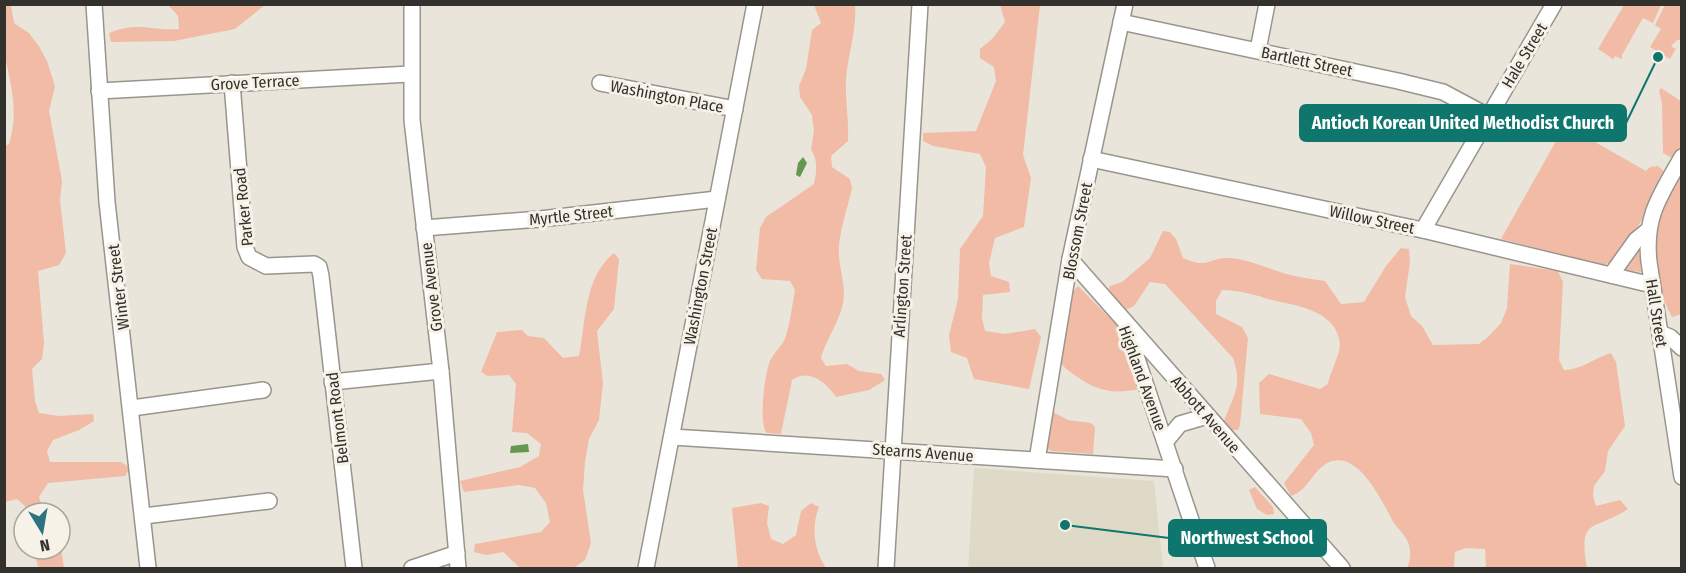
<svg xmlns="http://www.w3.org/2000/svg" width="1686" height="573" font-family="'Fira Sans Condensed',sans-serif">
<style>
.built{fill:#dfd9c7}
.green{fill:#f2bba6}
.water{fill:#64974f}
.lines{fill:none;stroke-linecap:round;stroke-linejoin:round}
.minor-casing{stroke:#99958c;stroke-width:18}
.minor{stroke:#fff;stroke-width:15}
.labels{text-anchor:middle;stroke-width:6;stroke-linejoin:round;paint-order:stroke}
.street-label{font-size:16px;fill:#33312d;stroke:#f6f2e7}
.leader{fill:none;stroke:#0f766e;stroke-width:2}
.callout-dot{fill:#0f766e;stroke:#f6f2e7;stroke-width:2}
.callout{fill:#0f766e;stroke:#0f766e;stroke-width:2}
.callout-label{font-size:18px;text-anchor:middle;font-weight:bold;fill:#fff}
</style>
<rect width="100%" height="100%" fill="#e9e5da"/>
<!-- built -->
<polygon class="built" points="974,468 1154,481 1163,568 968,568"/>
<!-- green -->
<g class="green">
<path d="M4,5H11L14,23L29,33L40,48L47,61L55,86L49,111L62,181L60,200L66,253L59,265L38,271L44,343L42,359L32,369L35,401L39,413L59,416L93,414L94,421L79,430L53,440L47,451L50,462H121L130,468L125,476L48,483L39,497L44,513H26L25,506L17,499L5,502L4,146L9,144C19,112 11,87 5,56C1,41 5,21 4,5Z"/>
<path d="M168,5H265L235,29L174,41L111,42L109,33C139,21 150,31 179,29L178,16Z"/>
<path d="M814,5H855C857,29 848,54 846,79C845,100 849,120 848,141L831,156L832,167L850,179L852,188C848,207 837,238 839,256C840,272 846,286 843,303C839,323 826,339 821,358L826,366L847,364L859,371L881,374L885,380L869,390L836,397C826,383 810,368 792,380L781,434L767,433C758,425 765,373 770,361C773,354 780,348 784,341C790,326 792,306 795,290L790,281L762,279L756,270L760,228L766,217L814,184C817,170 818,161 811,149L814,131L812,115L800,97L799,86L806,69L812,30L821,23Z"/>
<polygon points="1000,5 1040,5 1023,155 1031,178 1024,227 995,238 989,263 991,276 1009,282 1010,292 983,295 982,318 985,331 1005,334 1035,329 1041,337 1029,389 974,379 967,358 951,352 949,335 958,299 960,249 983,216 986,167 980,154 933,146 923,141 923,133 976,131 996,81 994,67 980,58 980,49 993,38 1005,22"/>
<polygon points="1624,5 1661,5 1653,23 1643,18 1622,55 1622,59 1615,56 1613,59 1598,49"/>
<polygon points="1665,5 1681,5 1681,40 1677,40 1671,46 1675,49 1678,45 1670,59 1650,47 1661,29 1655,25"/>
<polygon points="1661,88 1681,101 1681,150 1676,160 1663,153 1662,103 1659,91"/>
<path d="M1565,125L1646,171L1650,167L1658,166L1666,173C1658,193 1623,259 1604,265L1501,239Z"/>
<path d="M1681,176L1682,314L1672,317C1657,290 1646,242 1660,212C1666,200 1674,188 1681,176Z"/>
<path d="M1163,231L1170,232L1176,239L1183,258C1210,270 1208,257 1228,258C1248,259 1264,267 1283,273C1297,277 1311,279 1325,281L1341,304L1364,302L1386,266L1401,248L1409,249L1410,262L1405,297L1411,316L1422,326L1433,345L1479,344L1488,337L1501,323L1507,308L1510,264L1558,271L1563,282L1559,360L1564,370C1581,370 1594,358 1611,353L1616,362L1625,426L1608,451L1605,471L1594,486L1593,496L1596,506L1620,500L1628,509C1593,532 1578,516 1587,568H1486L1485,549L1466,548L1455,552L1454,568H1407C1411,560 1411,550 1408,542C1405,535 1398,529 1394,523C1383,504 1361,453 1332,461C1314,466 1309,491 1291,496L1284,483L1314,445L1311,433L1301,419L1260,414L1259,383L1269,374L1320,389L1328,384C1330,372 1340,355 1340,344C1337,312 1300,306 1276,301C1257,296 1242,290 1222,290L1216,301V314L1242,327L1248,338L1240,425L1238,430H1227L1224,421C1233,396 1243,386 1233,358L1165,284L1150,282L1134,306L1126,310L1108,291L1110,286L1122,282L1150,258Z"/>
<polygon points="1639,249 1641,272 1626,270 1625,267"/>
<path d="M614,253L619,259L614,309L597,331L603,383L599,420L589,439L585,462L583,490L591,543L585,560L574,568H520L503,552L486,555L474,552L475,544L541,532L550,522L546,503L535,488L519,485L464,492L460,481L520,467L539,456L541,444L527,433L512,432L516,384L509,375L488,376L481,372L497,332L522,330L528,336L544,338L563,358L579,356C586,321 584,277 614,253Z"/>
<path d="M1078,286L1115,323L1124,339L1140,389C1114,394 1098,392 1076,376C1069,371 1062,367 1059,359L1071,294Z"/>
<polygon points="1053,412 1068,420 1091,423 1095,427 1093,454 1052,451 1045,448 1048,414"/>
<polygon points="1255,487 1273,507 1274,514 1267,515 1257,509 1249,490"/>
<path d="M761,503L769,506L767,523L771,539L783,544L796,535L801,511L811,503L819,507C811,526 814,551 826,568H738L732,508Z"/>
<polygon points="60,541 64,568 39,568 32,549 60,549"/>
</g>
<!-- water -->
<g class="water">
<polygon points="803,157 807,163 800,177 796,175 798,163"/>
<polygon points="528,444 529,452 510,453 511,446"/>
</g>
<g class="lines">
<!-- minor casing -->
<g class="minor-casing">
<g id="minor">
<polyline points="94,4 107,202 148,568"/>
<polyline points="412,4 412,120 441,371 458,568"/>
<polyline points="1121,22 1398,81 1443,92 1488,116"/>
<polyline points="1258,50 1267,4"/>
<polyline points="232,83 245,247 249,257 266,266 314,264 319,267 321,276 354,568"/>
<polyline points="600,83 735,109"/>
<polyline points="99,91 410,74"/>
<path d="M1682,157C1660,196 1644,216 1649,262L1682,477"/>
<polyline points="1091,159 1427,231 1652,285"/>
<polyline points="424,228 540,219 717,199"/>
<polyline points="1423,230 1554,4"/>
<polyline points="1070,259 1342,568"/>
<polyline points="1611,275 1636,240 1647,231"/>
<polyline points="1128,332 1207,568"/>
<polyline points="1660,333 1670,337 1682,348"/>
<polyline points="332,382 441,371"/>
<polyline points="132,408 263,390"/>
<polyline points="672,437 1175,469"/>
<polyline points="1166,441 1180,424 1207,416"/>
<polyline points="1037,460 1070,259 1125,4"/>
<polyline points="144,516 269,501"/>
<polyline points="412,568 457,553"/>
<polyline points="646,568 755,4"/>
<polyline points="886,568 920,4"/>
</g>
</g>
<!-- minor -->
<use href="#minor" class="minor"/>
</g>
<g class="labels">
<!-- street labels -->
<g class="street-label">
<text transform="translate(1524 55) rotate(-59)" y="6">Hale Street</text>
<text transform="translate(1307 61) rotate(12)" y="6">Bartlett Street</text>
<text transform="translate(255 82) rotate(-3)" y="6">Grove Terrace</text>
<text transform="translate(667 96) rotate(11)" y="6">Washington Place</text>
<text transform="translate(243 207) rotate(-96)" y="6">Parker Road</text>
<text transform="translate(571 215) rotate(-6)" y="6">Myrtle Street</text>
<text transform="translate(1372 219) rotate(12)" y="6">Willow Street</text>
<text transform="translate(1077 231) rotate(-79)" y="6">Blossom Street</text>
<text transform="translate(700 286) rotate(-79)" y="6">Washington Street</text>
<text transform="translate(902 286) rotate(-86)" y="6">Arlington Street</text>
<text transform="translate(118 287) rotate(-97)" y="6">Winter Street</text>
<text transform="translate(431 287) rotate(-97)" y="6">Grove Avenue</text>
<text transform="translate(1657 313) rotate(81)" y="6">Hall Street</text>
<text transform="translate(1143 378) rotate(70)" y="6">Highland Avenue</text>
<text transform="translate(1206 414) rotate(49)" y="6">Abbott Avenue</text>
<text transform="translate(337 418) rotate(-97)" y="6">Belmont Road</text>
<text transform="translate(923 452) rotate(4)" y="6">Stearns Avenue</text>
</g>
</g>
<!-- callouts -->
<path class="leader" d="M1658 57L1626 123M1065 525L1169 538"/>
<g class="callout-dot">
<circle cx="1658" cy="57" r="6"/>
<circle cx="1065" cy="525" r="6"/>
</g>
<g class="callout">
<rect x="1300" y="105" width="326" height="36" rx="6"/>
<rect x="1169" y="520" width="157" height="36" rx="6"/>
</g>
<g class="callout-label">
<text x="1463" y="129">Antioch Korean United Methodist Church</text>
<text x="1247" y="544">Northwest School</text>
</g>
<!-- border -->
<rect width="1686" height="573" fill="none" stroke="#33312d" stroke-width="12"/>
<!-- north arrow -->
<g transform="translate(42 531) rotate(169)"><circle r="28" fill="#f6f2e7" stroke="#a8a59d" stroke-width="1.5"/>
<path d="M0-4.5L10 22L0 15L-10 22Z" fill="#2c737f"/>
<text y="-9" font-size="16" font-weight="bold" text-anchor="middle" fill="#33312d">N</text>
</g>
</svg>
